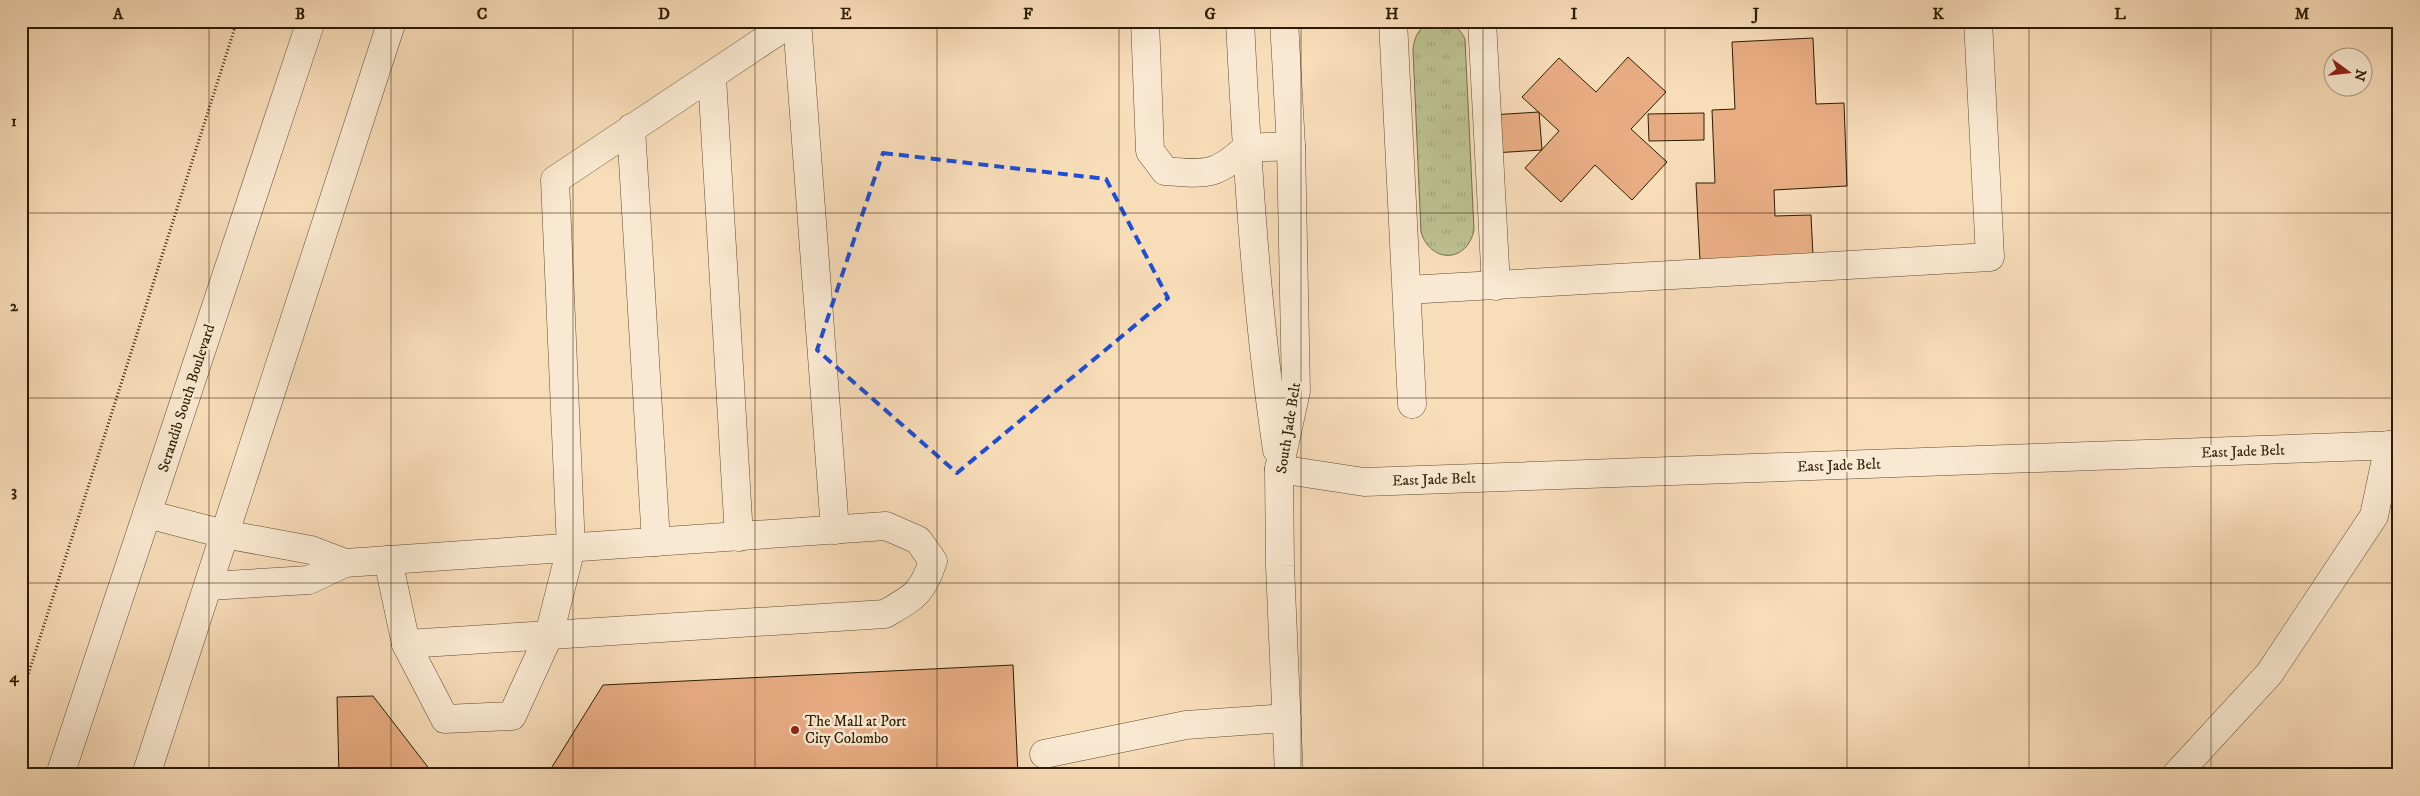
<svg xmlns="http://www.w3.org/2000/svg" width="2420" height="796" font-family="'IM FELL DW Pica',serif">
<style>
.grass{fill:url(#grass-tufts);stroke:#746e49}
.building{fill:#e9ad84;stroke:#2c1c02}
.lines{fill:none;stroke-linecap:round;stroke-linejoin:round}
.minor-casing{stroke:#5f4c30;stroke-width:29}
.path{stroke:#2c1c02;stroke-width:3;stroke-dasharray:1 2.5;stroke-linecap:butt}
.minor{stroke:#fae9d2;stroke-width:28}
.marked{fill:none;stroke:#1d4ed8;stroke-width:4;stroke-dasharray:10 6;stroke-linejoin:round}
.grid{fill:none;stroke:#2c1c02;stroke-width:1;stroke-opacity:0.55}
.poi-dot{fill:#8f2418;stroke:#fae9d2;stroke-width:2}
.labels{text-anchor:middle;stroke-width:5;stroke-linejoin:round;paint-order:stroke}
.street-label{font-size:15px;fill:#2c1c02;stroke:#fae9d2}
.poi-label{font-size:15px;fill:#2c1c02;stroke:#fae9d2;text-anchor:start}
.neatline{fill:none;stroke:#2c1c02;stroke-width:2}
.grid-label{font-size:16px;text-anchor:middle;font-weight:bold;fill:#2c1c02}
</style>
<defs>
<pattern id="grass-tufts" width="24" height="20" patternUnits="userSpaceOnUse" patternTransform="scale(1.25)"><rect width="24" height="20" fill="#bcc190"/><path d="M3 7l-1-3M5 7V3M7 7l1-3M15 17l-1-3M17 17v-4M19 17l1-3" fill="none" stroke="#a2a57b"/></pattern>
</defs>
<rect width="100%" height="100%" fill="#f8ddb9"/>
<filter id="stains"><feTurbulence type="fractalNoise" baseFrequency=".004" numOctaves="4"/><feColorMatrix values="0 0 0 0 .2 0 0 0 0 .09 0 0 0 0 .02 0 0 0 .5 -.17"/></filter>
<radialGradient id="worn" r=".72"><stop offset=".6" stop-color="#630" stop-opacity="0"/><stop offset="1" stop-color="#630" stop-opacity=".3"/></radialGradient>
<!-- grass -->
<path class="grass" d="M1434,21C1450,21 1458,25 1465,39L1474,230C1467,263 1431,264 1421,232L1413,50C1414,36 1420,25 1434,21Z"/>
<!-- building -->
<g class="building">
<polygon points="1813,38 1816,104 1844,103 1847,186 1774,190 1775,216 1811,215 1813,256 1700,261 1696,183 1715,183 1712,110 1735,109 1732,42"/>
<polygon points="1628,57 1666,92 1631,129 1667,162 1632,200 1595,165 1561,202 1525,168 1559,131 1522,97 1559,58 1596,92"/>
<polygon points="1539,112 1542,150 1493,153 1491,115"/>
<polygon points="1704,113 1704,140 1649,141 1648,114"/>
<polygon points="1013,665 1018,775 547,775 603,685"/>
<polygon points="373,696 434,775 339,775 337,697"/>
</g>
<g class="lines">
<!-- minor casing -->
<g class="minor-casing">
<g id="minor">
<polyline points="797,21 835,530"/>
<path d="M1145,21L1150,151L1165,171C1205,174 1215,177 1246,148L1291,146"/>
<path d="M1240,21C1247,164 1256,308 1277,450"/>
<polyline points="1284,21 1291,146 1296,391 1279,469 1280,566 1289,775"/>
<polyline points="1393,21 1412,404"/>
<polyline points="1482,21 1496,286"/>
<polyline points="712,77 739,537"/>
<polyline points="631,128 656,542"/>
<polyline points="1407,290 1990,257 1978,21"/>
<polyline points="1279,469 1364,482 2399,445"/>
<polyline points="147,514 224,534 311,550 345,563"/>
<polyline points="388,560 406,644 445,719 512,716 549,635 571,548 555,180 793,21"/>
<path d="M209,586L309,580L345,563L886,526L918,540L933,561C922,594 914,597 885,614L406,644"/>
<polyline points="1044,754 1186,725 1287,718"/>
<polyline points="60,775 311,21"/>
<polyline points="146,775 392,21"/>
<polyline points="2176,775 2269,674 2374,516 2389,445"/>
</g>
</g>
<!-- path -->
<polyline class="path" points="21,697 237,21"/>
<!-- minor -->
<use href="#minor" class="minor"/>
</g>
<!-- marked area -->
<path class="marked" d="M883,153L1106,179L1168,298L957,473L817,350Z"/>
<!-- grid -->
<path class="grid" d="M209,21V775M391,21V775M573,21V775M755,21V775M937,21V775M1119,21V775M1301,21V775M1483,21V775M1665,21V775M1847,21V775M2029,21V775M2211,21V775M21,213H2399M21,398H2399M21,583H2399"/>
<!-- markers -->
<circle class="poi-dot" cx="795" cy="730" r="5"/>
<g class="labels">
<!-- street labels -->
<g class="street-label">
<text transform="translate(186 398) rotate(-72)" y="5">Serandib South Boulevard</text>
<text transform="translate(1288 428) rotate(-81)" y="5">South Jade Belt</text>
<text transform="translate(2243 451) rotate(-2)" y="5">East Jade Belt</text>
<text transform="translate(1839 465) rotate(-2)" y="5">East Jade Belt</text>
<text transform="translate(1434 479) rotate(-2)" y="5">East Jade Belt</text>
</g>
<!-- poi labels -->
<g class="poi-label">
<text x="805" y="726">The Mall at Port<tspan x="805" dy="17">City Colombo</tspan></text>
</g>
</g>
<!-- margin -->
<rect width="2420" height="796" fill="none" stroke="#f8ddb9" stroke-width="55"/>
<!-- north arrow -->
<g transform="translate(2348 72) rotate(105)"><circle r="24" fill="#fae9d2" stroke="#a8977f"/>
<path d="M0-4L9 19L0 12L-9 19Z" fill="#8f2418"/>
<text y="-8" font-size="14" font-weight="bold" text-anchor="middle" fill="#2c1c02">N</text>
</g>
<rect x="28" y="28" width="2364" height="740" class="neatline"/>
<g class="grid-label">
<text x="118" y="19">A</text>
<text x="300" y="19">B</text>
<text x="482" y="19">C</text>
<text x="664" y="19">D</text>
<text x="846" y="19">E</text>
<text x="1028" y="19">F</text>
<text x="1210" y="19">G</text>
<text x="1392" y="19">H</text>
<text x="1574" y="19">I</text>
<text x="1756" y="19">J</text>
<text x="1938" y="19">K</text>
<text x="2120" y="19">L</text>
<text x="2302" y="19">M</text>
<text x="14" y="126">1</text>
<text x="14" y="311">2</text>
<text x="14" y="496">3</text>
<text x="14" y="682">4</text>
</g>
<rect width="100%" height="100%" filter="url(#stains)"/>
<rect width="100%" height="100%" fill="url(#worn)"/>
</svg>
